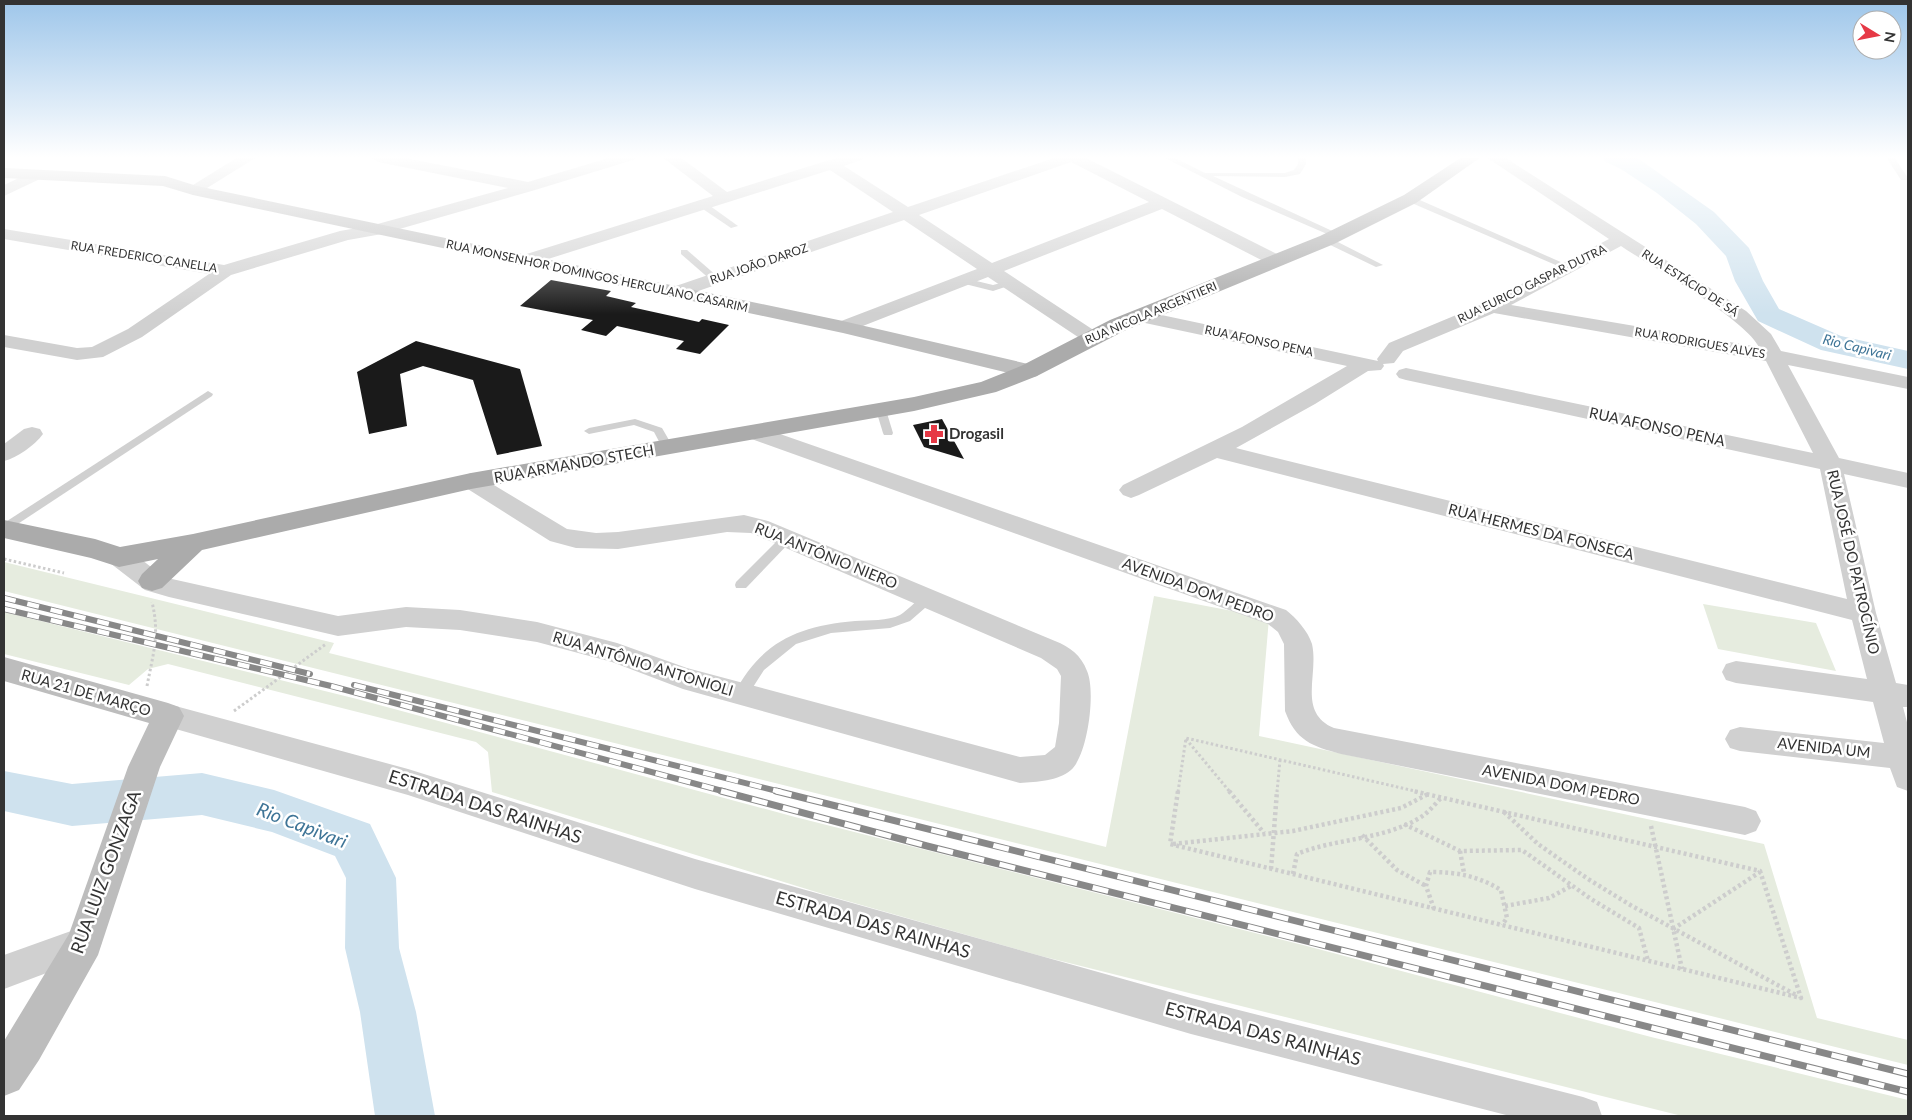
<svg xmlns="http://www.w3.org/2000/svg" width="1912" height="1120" font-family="Lato,sans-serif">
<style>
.green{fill:#e6ecdf}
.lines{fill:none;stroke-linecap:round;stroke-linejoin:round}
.river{fill:#cfe2ee;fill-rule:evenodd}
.building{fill:#1a1a1a}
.path-far1{stroke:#cdcdcd;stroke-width:3;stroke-dasharray:2.5 2.5;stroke-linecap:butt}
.path{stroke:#cdcdcd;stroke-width:4.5;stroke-dasharray:3 3;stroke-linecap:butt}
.service{fill:#d0d0d0;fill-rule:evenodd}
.minor{fill:#d0d0d0;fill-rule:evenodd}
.secondary{fill:#bdbdbd;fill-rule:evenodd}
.primary{fill:#ababab;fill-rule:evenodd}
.rail-far1-casing{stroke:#888;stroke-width:6}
.rail-casing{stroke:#888;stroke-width:7}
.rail-far1{stroke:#fff;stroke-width:4.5;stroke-dasharray:12;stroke-linecap:butt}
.rail{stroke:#fff;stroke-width:5;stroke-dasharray:16;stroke-linecap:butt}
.labels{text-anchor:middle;stroke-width:5;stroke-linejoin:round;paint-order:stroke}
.far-street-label{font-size:12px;fill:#333;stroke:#fff}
.far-water-label{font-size:14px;font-style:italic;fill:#3f7597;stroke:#fff}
.street-label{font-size:15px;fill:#333;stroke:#fff}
.poi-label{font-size:15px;font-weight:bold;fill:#333;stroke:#fff;text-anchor:start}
.near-street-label{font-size:18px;fill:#333;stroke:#fff}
.near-water-label{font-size:19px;font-style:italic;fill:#3f7597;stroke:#fff}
</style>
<rect width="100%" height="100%" fill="#fff"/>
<!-- green -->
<g class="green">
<polygon points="4,562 334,643 329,653 1106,847 1154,596 1269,618 1259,736 1764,844 1817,1018 1908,1040 1908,1065 4,591"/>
<polygon points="1703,604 1816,623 1836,671 1718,649"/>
<polygon points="4,612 357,699 795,817 1303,945 1651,1037 1908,1100 1908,1116 1682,1116 1041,956 826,895 492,792 488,752 476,742 168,664 148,669 129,685 4,654"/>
</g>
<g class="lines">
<!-- river -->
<g class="river">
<polygon points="1602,157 1634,157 1639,159 1714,212 1749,248 1763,281 1779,309 1841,336 1908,351 1908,369 1821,350 1758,321 1735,281 1726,256 1696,224 1657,193 1621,169 1606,162"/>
<polygon points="4,771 72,784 202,773 274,790 370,824 396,878 399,948 416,1012 435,1116 375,1116 360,1012 345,948 346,878 335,856 272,832 202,815 72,826 4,811"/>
</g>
</g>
<!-- building -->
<g class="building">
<polygon points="551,280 611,291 606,296 636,303 631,307 699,322 702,319 729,325 700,354 676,349 684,341 617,326 606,336 581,330 593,320 520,306"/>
<polygon points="416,341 520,369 542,446 497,455 473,380 423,366 400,374 407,426 369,434 357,372"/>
<polygon points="942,419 964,459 924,447 913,425"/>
</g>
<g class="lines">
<!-- path-far1 -->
<g class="path-far1">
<polyline points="4,559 64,573"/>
<path d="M147,686C153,654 160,635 152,602"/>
<polyline points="234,711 326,644"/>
<polyline points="1186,739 1230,792"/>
<polyline points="1178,792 1186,738 1419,792"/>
<polyline points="1277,792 1280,760"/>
</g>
<!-- path -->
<g class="path">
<polyline points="1178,791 1170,844 1801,998 1760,871 1413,791"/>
<polyline points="1229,791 1264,833"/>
<polyline points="1504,812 1538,844 1588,879 1632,906 1796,995"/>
<polyline points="1404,824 1460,851 1522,850 1591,899 1639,928 1648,961"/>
<polyline points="1651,826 1682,969"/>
<polyline points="1362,835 1397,870 1426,886"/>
<polyline points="1173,844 1293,831 1401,808 1428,794"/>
<polyline points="1460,851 1464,873"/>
<polyline points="1271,869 1277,791"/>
<path d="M1293,874L1297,854C1336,838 1385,840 1421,817C1429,812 1435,804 1441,798"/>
<polyline points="1505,906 1549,898 1573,885"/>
<path d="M1434,909L1426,886L1430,872C1457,872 1478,876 1501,890L1507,918L1502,925"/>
<polyline points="1673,929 1760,872"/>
</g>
<!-- service -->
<g class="service">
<polygon points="1163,157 1173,157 1205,173 1285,173 1294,170 1298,164 1298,157 1306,157 1306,164 1300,174 1285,177 1213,176 1341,235 1334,237 1242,197"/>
<polygon points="1886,157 1894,157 1908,178 1907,180 1901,180"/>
<polygon points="1407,197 1413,197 1572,267 1565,269 1407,201"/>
<polygon points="700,203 706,203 738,226 731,228 700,207"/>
<polygon points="1324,238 1330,238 1383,265 1376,267 1324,242"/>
<polygon points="681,250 687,250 718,277 718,281 712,281 681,254"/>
<polygon points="964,278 993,285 1012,280 1017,283 993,291 961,283 961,279"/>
<polygon points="208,391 213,394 212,396 4,533 4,523"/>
<polygon points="881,407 886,410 893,433 892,435 884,435 883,433 876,410"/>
<polygon points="635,419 662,428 673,447 671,449 663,449 654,432 634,425 589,434 584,431 589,428"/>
<polygon points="788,533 794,537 792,540 746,588 736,588 735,585 736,582 784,534"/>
<path d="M928,593L933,595L934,598L933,601L910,621L890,628L831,633L796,644L764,670L746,698L741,700L736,698L734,694C761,642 798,626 855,621C869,620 888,621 900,615C908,610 916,601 923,595Z"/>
</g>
<!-- minor -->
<g class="minor">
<polygon points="238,157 257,157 199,193 193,195 185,190"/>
<polygon points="370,157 400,157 528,182 612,157 636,157 633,160 535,190 382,234 348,240 231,275 142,337 103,357 77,360 4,347 4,335 77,348 92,347 128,329 209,274 4,239 4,229 224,265 340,231 374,225 508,188 378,162"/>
<path d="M662,157H680L727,192L826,161L841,157H864L861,160L844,166L908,207L1057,157H1084L1283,257L1286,261L1283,265H1271L1162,209L1004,271L1098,333L1101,337L1098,341H1084L988,277L850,331H836L833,327L836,323L977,269L904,220L681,297H667L665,293L667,289L893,212L830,170L529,265H517L514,261L517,257L713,196ZM1071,162L1149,202L992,263L919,215Z"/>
<path d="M1486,157H1504L1746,311L1771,334L1781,351L1908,377V389L1788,365L1839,458L1908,473V488L1844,474L1876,613L1896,683L1908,685V707H1903L1908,726V791L1897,787L1890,768L1740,751L1730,748L1725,739L1730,730L1740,727L1884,743L1873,702L1736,683L1726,680L1722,672L1726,664L1736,661L1867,679L1852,620L1217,458L1139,495L1131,498L1123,495L1119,490L1123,485L1242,427L1347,366L1131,320L1128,316L1131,312L1138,310L1378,361L1377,359L1389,343L1485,303L1609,239ZM1621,246C1652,267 1744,318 1759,347L1511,305ZM1494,313L1766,361L1813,453L1406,368L1399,370L1396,374L1399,378L1406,380L1820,469L1847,599L1236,448L1315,404L1368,371L1381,370L1384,366L1383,364L1394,363L1403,351Z"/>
<polygon points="36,170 44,175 42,178 4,196 4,185"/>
<path d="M754,425L1286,610C1296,618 1308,631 1312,644C1319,675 1297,712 1334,728L1745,807L1756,811L1761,821L1756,831L1745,835L1341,754C1312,746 1296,741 1285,711L1284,644L1278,632L1268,624L746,437L743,432L746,427Z"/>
<path d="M32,427L40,429L43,434C35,445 17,458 4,461V444L24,429Z"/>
<path d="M471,473L479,476L567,529L596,533L618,532L744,515L768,521L1055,641C1070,647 1081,655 1087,671C1096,691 1088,755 1071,770C1058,781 1037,782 1020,783L683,689L612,662L537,642L460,630L406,627L338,636L169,597L145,590L110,563L107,557L110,551C134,544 150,572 172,579L338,616L406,607L460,610L537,622L617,643L687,668L1020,757L1045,755L1055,747L1059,723L1061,676L1057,669L1041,658L751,533L727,532L618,549L576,548L550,541L463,486L459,481L463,476Z"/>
<polygon points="168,704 408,769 695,859 1191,998 1583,1097 1597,1102 1602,1116 1510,1116 1191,1034 695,889 408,795 158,724 154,716 158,708"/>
<polygon points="85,926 97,930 102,942 97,954 4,989 4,955"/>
</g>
<!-- secondary -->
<g class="secondary">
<polygon points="4,168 165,176 197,186 843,321 1037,366 1040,371 1037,376 1029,378 843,333 193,195 163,186 4,178"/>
<polygon points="4,657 168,703 179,707 184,716 160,767 98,955 39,1060 19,1090 4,1096 4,1041 69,934 128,767 149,723 4,681"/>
</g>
<!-- primary -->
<polygon class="primary" points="1462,157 1481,157 1416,203 1334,244 1126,330 1037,376 996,392 914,411 471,489 202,550 162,588 152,591 142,588 138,581 142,574 158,559 119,567 91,558 4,538 4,520 95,539 120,547 193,534 471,473 914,397 981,382 1021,366 1110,320 1320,236 1404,195"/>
<!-- rail-far1 casing -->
<g class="rail-far1-casing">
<g id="rail-far1">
<polyline points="4,598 310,674"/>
<polyline points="4,609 331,686 726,792"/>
<polyline points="354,685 781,792"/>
</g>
</g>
<!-- rail casing -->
<g class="rail-casing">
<g id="rail">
<polyline points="721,791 927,846 1908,1092"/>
<polyline points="776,791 1908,1074"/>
</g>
</g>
<!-- rail-far1 -->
<use href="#rail-far1" class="rail-far1"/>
<!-- rail -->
<use href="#rail" class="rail"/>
</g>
<!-- sky -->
<linearGradient id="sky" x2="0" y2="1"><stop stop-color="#9ec6ea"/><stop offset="0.5" stop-color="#fff"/><stop offset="1" stop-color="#fff" stop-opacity="0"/></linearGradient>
<rect width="1912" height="314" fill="url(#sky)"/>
<!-- icons -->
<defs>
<g id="pharmacy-bare" transform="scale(1.5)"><path d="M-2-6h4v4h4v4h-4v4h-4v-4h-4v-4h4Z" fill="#e63946" stroke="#fff" stroke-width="2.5" paint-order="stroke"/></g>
</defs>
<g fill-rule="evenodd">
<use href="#pharmacy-bare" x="934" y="434"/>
</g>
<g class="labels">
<!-- far-street labels -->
<g class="far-street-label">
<text transform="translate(144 257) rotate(9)" y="4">RUA FREDERICO CANELLA</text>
<text transform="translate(759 264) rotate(-19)" y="4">RUA JOÃO DAROZ</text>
<text transform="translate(597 276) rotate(12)" y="4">RUA MONSENHOR DOMINGOS HERCULANO CASARIM</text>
<text transform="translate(1690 283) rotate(33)" y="4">RUA ESTÁCIO DE SÁ</text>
<text transform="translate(1532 284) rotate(-26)" y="4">RUA EURICO GASPAR DUTRA</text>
<text transform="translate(1151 313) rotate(-23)" y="4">RUA NICOLA ARGENTIERI</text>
<text transform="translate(1259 341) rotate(12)" y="4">RUA AFONSO PENA</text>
<text transform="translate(1700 343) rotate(10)" y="4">RUA RODRIGUES ALVES</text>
</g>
<!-- far-water labels -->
<g class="far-water-label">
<text transform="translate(1857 347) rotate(14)" y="5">Rio Capivari</text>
</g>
<!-- street labels -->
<g class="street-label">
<text transform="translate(1657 427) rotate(12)" y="5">RUA AFONSO PENA</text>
<text transform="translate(574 464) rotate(-10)" y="5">RUA ARMANDO STECH</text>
<text transform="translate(1541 532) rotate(14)" y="5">RUA HERMES DA FONSECA</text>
<text transform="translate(826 556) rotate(22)" y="5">RUA ANTÔNIO NIERO</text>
<text transform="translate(1853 562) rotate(77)" y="5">RUA JOSÉ DO PATROCÍNIO</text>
<text transform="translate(1198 590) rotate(20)" y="5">AVENIDA DOM PEDRO</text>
<text transform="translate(643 664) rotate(17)" y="5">RUA ANTÔNIO ANTONIOLI</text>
<text transform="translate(86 693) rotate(16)" y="5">RUA 21 DE MARÇO</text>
<text transform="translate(1824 748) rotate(6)" y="5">AVENIDA UM</text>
<text transform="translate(1561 785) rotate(11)" y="5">AVENIDA DOM PEDRO</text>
</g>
<!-- poi labels -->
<g class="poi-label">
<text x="949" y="439">Drogasil</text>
</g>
<!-- near-street labels -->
<g class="near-street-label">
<text transform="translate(485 807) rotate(18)" y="6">ESTRADA DAS RAINHAS</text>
<text transform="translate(106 872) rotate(-70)" y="6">RUA LUIZ GONZAGA</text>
<text transform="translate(873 925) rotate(16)" y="6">ESTRADA DAS RAINHAS</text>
<text transform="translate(1263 1034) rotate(15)" y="6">ESTRADA DAS RAINHAS</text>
</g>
<!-- near-water labels -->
<g class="near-water-label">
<text transform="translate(302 825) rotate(21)" y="7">Rio Capivari</text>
</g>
</g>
<!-- border -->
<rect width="1912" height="1120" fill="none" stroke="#333333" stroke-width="10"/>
<!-- north arrow -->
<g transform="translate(1877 35) rotate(100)"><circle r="24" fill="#ffffff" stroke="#adadad"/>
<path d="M0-4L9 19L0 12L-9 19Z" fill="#e63946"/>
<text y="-8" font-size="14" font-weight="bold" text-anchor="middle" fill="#333333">N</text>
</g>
</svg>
